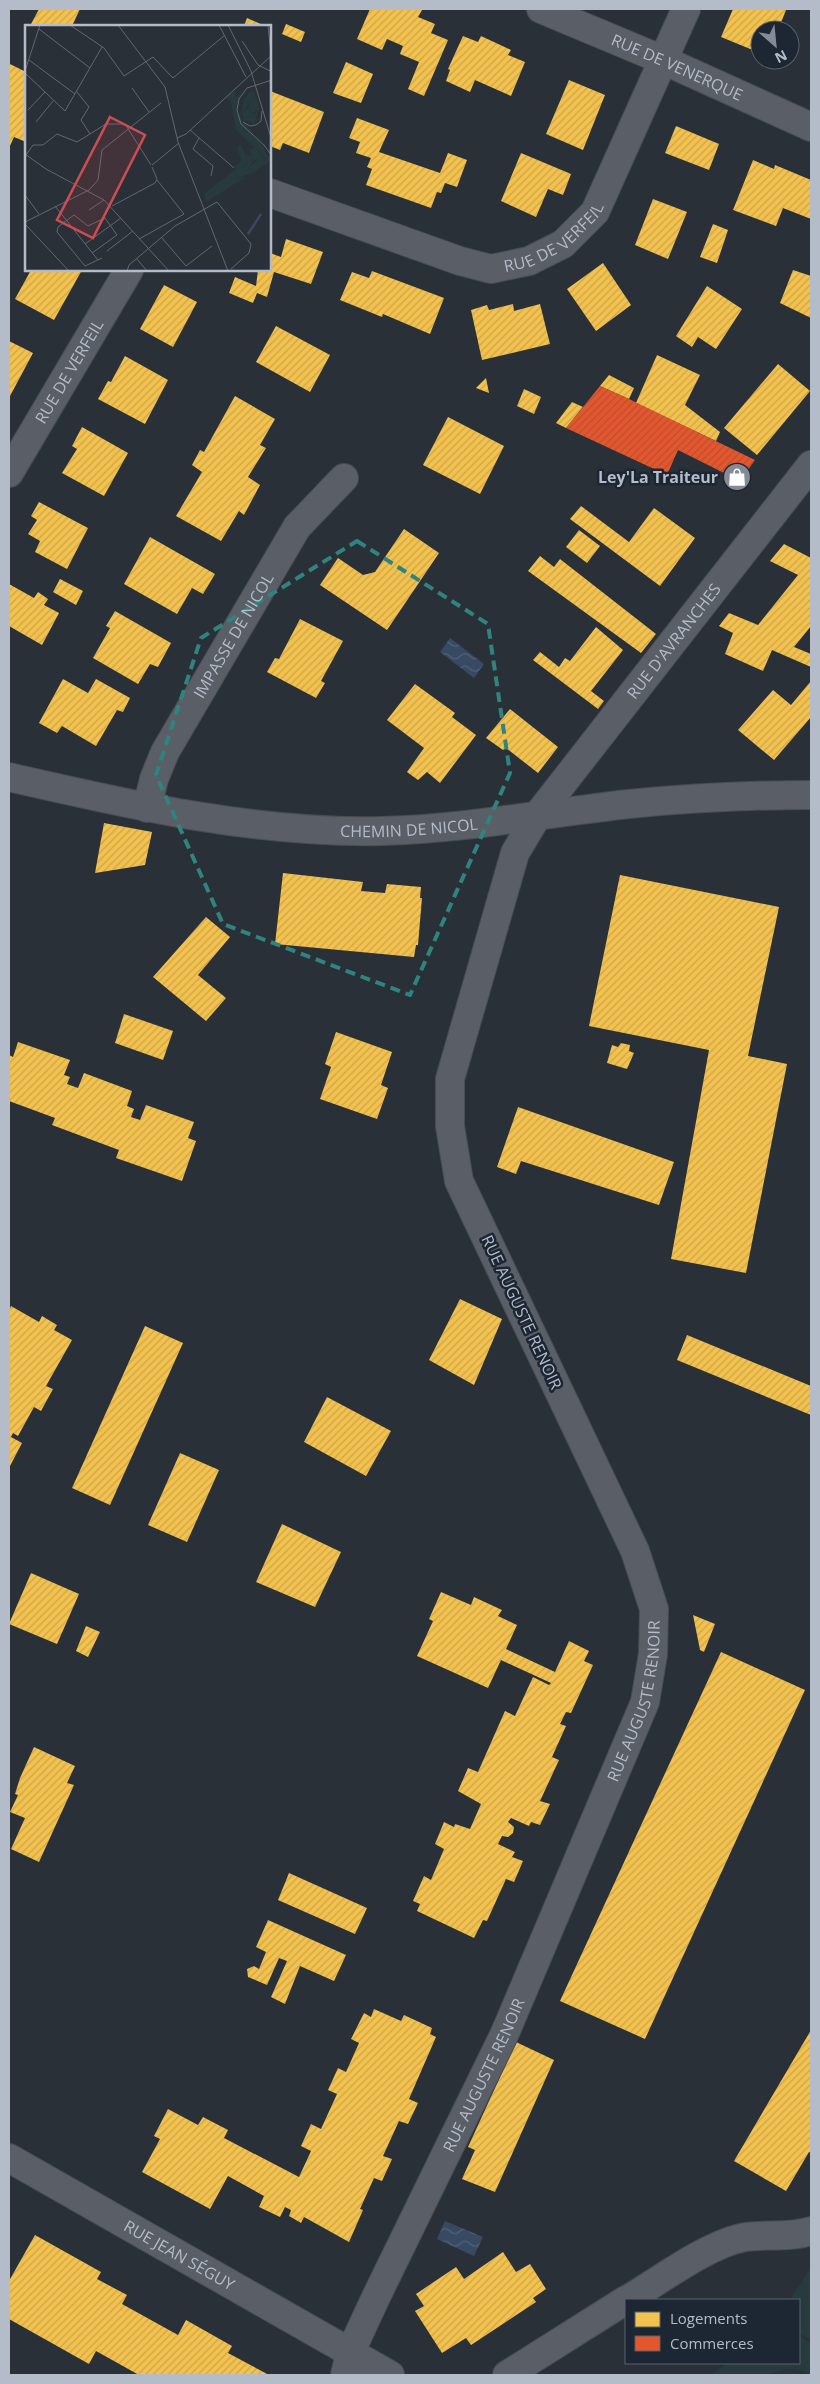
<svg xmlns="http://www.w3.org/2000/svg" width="820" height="2384" font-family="'Open Sans',sans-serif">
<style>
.green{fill:#273a3e}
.water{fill:url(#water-waves)}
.homes{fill:url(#homes-hatch)}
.shops{fill:url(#shops-hatch)}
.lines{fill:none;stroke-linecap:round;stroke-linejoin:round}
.street-casing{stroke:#484c53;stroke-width:30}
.street{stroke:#5a5e66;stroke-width:28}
.marked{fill:none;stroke:#308480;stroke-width:4;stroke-dasharray:10 6;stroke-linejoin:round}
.labels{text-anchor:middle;stroke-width:5;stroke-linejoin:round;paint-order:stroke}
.street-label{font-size:16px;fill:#b4bcc9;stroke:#1d2633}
.poi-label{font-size:16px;font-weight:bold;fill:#b4bcc9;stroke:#1d2633;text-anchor:end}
.inset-river{fill:none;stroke:#384963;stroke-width:2.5}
.inset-road{fill:none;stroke:#616872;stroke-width:1}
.view{fill:#ce4d50;fill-opacity:0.15;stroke:#ce4d50;stroke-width:2.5}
.inset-edge{fill:none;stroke:#b4bcc9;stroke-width:2.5}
</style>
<defs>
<pattern id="water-waves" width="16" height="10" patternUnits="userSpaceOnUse" patternTransform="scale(1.25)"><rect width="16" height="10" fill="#384963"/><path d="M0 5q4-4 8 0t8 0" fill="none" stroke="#526178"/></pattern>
<pattern id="homes-hatch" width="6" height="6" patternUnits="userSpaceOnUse" patternTransform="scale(1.25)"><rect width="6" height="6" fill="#f2c14e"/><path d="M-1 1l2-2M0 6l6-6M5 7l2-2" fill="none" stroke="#cca64a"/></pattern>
<pattern id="shops-hatch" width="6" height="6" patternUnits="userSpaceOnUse" patternTransform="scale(1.25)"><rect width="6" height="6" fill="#e4572e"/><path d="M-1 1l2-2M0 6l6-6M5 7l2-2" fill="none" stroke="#b84f32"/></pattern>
</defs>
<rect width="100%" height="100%" fill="#2a3038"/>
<!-- green -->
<g class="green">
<polygon points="811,2267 811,2340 799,2333 799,2300 790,2300"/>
<path d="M799,2336L811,2343V2375C789,2362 781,2374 759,2375C743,2376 727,2375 711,2375L727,2363H799Z"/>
</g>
<!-- water -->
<g class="water">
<polygon points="450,638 484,664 474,678 440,652"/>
<polygon points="445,2221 483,2237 474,2256 437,2239"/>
</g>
<!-- homes -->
<g class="homes">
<polygon points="39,9 80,9 72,26 30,26"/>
<polygon points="370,9 419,9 422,10 418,17 435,24 431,33 448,40 424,96 408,89 419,62 400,54 403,46 387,39 382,50 357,39"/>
<polygon points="733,9 783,9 786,10 778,30 760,30 760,53 721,37"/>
<polygon points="247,18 265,26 244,26"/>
<polygon points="286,24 305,32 301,42 282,34"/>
<polygon points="463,36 478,42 481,36 511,50 508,55 525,62 511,96 475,80 470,92 446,81 450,70 448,69"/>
<polygon points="346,62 373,74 361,103 333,93"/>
<polygon points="10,64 26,72 26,142 14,137 9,148"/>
<polygon points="569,80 605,95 583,150 546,134"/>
<polygon points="270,91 324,112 309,153 283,143 280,150 270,146"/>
<polygon points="357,118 389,130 379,152 440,173 448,153 467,160 457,187 445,183 441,193 437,192 431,208 366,185 372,169 367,167 371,158 356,153 360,142 349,138"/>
<polygon points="676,126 719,144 709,170 665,153"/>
<polygon points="521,153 571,174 563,195 548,189 536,217 501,201"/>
<polygon points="753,160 774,169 775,165 811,180 811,219 783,208 776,226 733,210"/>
<polygon points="653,199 687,212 668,259 635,245"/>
<polygon points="713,224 728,230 717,263 700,257"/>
<polygon points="286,239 323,252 311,284 274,272 267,297 257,293 253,303 229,293 235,277 256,286 258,270 270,270 270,253 281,257"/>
<polygon points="603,263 631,305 596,331 567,289"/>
<polygon points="31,270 82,270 54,320 15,299"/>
<polygon points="793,270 811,276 811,318 780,303"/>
<polygon points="372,271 444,298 430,334 383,314 382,317 340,300 352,272 369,278"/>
<polygon points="164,285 197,302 173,347 140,329"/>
<polygon points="707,286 742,309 716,349 698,337 692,347 676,336"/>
<polygon points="513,304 514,311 540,304 550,344 482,360 471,310 487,305 489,310"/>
<polygon points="276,326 330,355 310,392 256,362"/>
<polygon points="9,341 33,353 10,396 9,396"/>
<polygon points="657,355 700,375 685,405 720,432 716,441 636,403"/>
<polygon points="125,356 168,380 145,424 98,399 108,381 111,382"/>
<polygon points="778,364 810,391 757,455 724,428"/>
<polygon points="609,375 634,388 629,399 600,386"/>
<polygon points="486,378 489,393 476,388"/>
<polygon points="524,389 541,397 534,414 517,406"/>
<polygon points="235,396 275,419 260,445 266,448 248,477 260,485 244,515 239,511 221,541 176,516 202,472 192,465 200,450 204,452"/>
<polygon points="572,402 583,407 566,428 556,423"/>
<polygon points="448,417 504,446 480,494 423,465"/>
<polygon points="82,427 128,453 104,496 62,473 77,449 72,446"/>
<polygon points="39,502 88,528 67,569 35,552 40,541 28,534 37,520 31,516"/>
<polygon points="581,506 629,542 654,508 695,538 660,586 570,519"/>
<polygon points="404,529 439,553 387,630 320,585 338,558 363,575 375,572"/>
<polygon points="579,530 600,546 587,563 566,547"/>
<polygon points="150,537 215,574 203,594 192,588 177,614 124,584"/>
<polygon points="784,544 811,558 811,626 794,647 811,654 811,667 772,650 763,671 725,654 733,633 719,626 729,613 758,625 798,575 770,561"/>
<polygon points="540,556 554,567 560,559 656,634 641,653 528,571"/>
<polygon points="60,579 83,591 76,605 53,592"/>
<polygon points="9,584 34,598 38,592 48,599 44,605 59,613 42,645 9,626"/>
<polygon points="115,611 171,643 158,667 150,664 138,684 93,658 110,628 106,626"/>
<polygon points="300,619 343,641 321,681 325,683 316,698 267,672 275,658 279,659"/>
<polygon points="596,627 623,650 591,691 604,701 598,709 533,660 540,652 559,667 565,658 570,661"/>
<polygon points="63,679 88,693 96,679 130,698 123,712 117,710 96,746 62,726 57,733 39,723"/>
<polygon points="811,681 811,717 774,760 738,730 773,690 791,705"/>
<polygon points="415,684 455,713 452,717 476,735 440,783 427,772 418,780 407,772 424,748 387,720"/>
<polygon points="510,709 558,747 538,773 506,748 503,750 486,738"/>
<polygon points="104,823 152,832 145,865 95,873"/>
<polygon points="283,873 363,882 361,891 385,893 387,884 421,887 420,898 422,898 418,945 416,945 414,957 275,944"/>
<polygon points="620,875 779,907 748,1056 787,1064 746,1273 671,1259 709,1050 589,1026"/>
<polygon points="206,917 230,937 198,975 226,998 206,1021 153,977"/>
<polygon points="124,1014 173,1031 163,1060 115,1043"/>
<polygon points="336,1032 392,1052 381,1085 388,1088 377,1119 320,1099 331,1067 325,1064"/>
<polygon points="18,1042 70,1060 64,1075 70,1077 67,1084 78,1088 84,1073 132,1091 127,1106 134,1109 131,1117 140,1120 146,1105 194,1122 188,1138 196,1141 182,1181 116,1158 119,1150 52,1125 55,1118 9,1101 9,1055 13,1057"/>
<polygon points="621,1043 630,1045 629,1051 634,1053 627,1069 607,1063 612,1045 618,1047"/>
<polygon points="518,1107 674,1162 659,1205 521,1161 516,1174 497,1167"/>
<polygon points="460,1299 502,1319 474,1385 429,1360"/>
<polygon points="11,1306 39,1322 42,1316 57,1325 54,1330 72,1340 46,1386 53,1389 41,1411 34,1407 18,1436 13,1433 11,1437 22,1443 10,1466 9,1311"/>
<polygon points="145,1326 183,1343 110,1505 72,1488"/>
<polygon points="687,1335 811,1386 811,1415 677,1360"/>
<polygon points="327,1397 391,1431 366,1476 304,1442"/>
<polygon points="180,1453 219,1470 187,1542 148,1525"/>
<polygon points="282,1524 341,1552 315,1607 256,1582"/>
<polygon points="31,1573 79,1594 57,1644 9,1624"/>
<polygon points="441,1592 471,1605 474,1597 502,1610 498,1616 517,1625 506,1649 555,1672 569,1641 589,1651 584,1661 593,1665 571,1713 566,1712 560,1724 566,1726 552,1757 559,1760 540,1801 550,1804 540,1825 531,1822 529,1826 511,1818 508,1822 514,1827 513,1833 508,1837 502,1836 498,1844 515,1852 512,1857 523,1861 514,1882 506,1879 487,1921 483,1920 474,1938 417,1911 420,1904 413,1901 424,1876 431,1880 444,1849 435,1844 444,1822 454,1827 455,1824 470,1829 481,1804 458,1791 468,1768 478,1772 505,1711 515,1716 533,1677 549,1685 551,1683 501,1660 488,1688 417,1656 433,1621 429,1619"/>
<polygon points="693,1615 715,1624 704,1652 700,1650"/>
<polygon points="86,1626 100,1632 88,1657 76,1651"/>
<polygon points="721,1652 805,1690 645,2039 560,2001"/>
<polygon points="34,1747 75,1766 67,1783 74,1785 39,1862 11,1849 25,1818 10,1812 18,1795 15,1794 20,1778"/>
<polygon points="289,1873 367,1908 355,1934 278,1900"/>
<polygon points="268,1920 346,1955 334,1981 300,1966 285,2004 271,1997 287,1961 279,1958 267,1985 248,1977 247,1969 254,1966 259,1969 266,1952 256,1947"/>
<polygon points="374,2009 401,2021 404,2015 432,2028 430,2034 436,2037 409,2099 418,2103 408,2124 399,2121 383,2156 392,2159 382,2181 374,2178 360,2209 363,2210 349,2242 304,2217 301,2223 289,2216 291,2210 285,2207 280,2217 259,2207 264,2196 228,2176 210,2209 142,2172 160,2139 154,2136 168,2109 198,2125 203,2117 228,2130 224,2138 299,2177 311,2151 301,2146 311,2124 321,2129 337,2094 328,2090 338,2068 346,2072 359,2043 351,2039 364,2013 371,2017"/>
<polygon points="811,2030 811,2153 809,2152 786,2191 734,2161"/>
<polygon points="516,2042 554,2060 495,2192 462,2179 475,2150 468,2147"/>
<polygon points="35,2235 101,2272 97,2279 127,2295 122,2304 178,2335 186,2320 232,2346 228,2353 269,2375 139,2375 96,2351 89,2364 9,2319 9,2281"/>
<polygon points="503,2252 516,2272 530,2264 546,2289 533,2298 536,2302 471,2345 466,2338 442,2353 415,2311 424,2306 416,2294 456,2267 464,2279"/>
</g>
<!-- shops -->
<polygon class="shops" points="600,386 629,399 755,460 740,481 678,450 667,475 566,428"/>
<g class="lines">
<!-- street casing -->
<g class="street-casing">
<g id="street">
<path id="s1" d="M541,9L663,60L811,127"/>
<path id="s2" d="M270,193L460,261L491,269L529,261L563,244L595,212L686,9"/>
<path id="s3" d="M9,473L129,270"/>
<path id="s4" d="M9,777C131,805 256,834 382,831C465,829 546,813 629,804C689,798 750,795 811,795"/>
<path id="s5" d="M147,808L154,779L165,752L297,527L344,478"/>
<path id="s6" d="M9,2158L390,2375"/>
<path d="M627,2300C659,2281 709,2243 746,2237C768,2234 790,2238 811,2231"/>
<path id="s7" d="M345,2375L350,2353L376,2297L505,2033L645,1702L653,1654L654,1609L635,1551L459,1181L450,1126V1079L515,853L537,816L811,465"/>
<polyline points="507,2375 626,2300"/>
</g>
</g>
<!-- street -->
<use href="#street" class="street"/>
</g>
<!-- marked area -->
<path class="marked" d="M357,541L488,624L510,773L410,995L223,924L156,775L201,638Z"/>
<!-- icons -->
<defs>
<g id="shop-disc" transform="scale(1.4375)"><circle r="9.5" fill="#848b96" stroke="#1d2633"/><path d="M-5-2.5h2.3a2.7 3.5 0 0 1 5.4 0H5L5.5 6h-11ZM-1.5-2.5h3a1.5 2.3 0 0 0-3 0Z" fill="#fff"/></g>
</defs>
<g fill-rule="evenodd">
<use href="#shop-disc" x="737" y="477"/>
</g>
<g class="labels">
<!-- street labels -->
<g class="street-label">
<text dy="6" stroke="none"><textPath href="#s1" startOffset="148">RUE DE VENERQUE</textPath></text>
<text dy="6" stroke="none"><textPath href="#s2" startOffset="306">RUE DE VERFEIL</textPath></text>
<text dy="6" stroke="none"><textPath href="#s3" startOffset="118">RUE DE VERFEIL</textPath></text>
<text dy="6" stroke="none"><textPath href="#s5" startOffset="194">IMPASSE DE NICOL</textPath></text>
<text dy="6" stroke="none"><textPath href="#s7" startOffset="1905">RUE D'AVRANCHES</textPath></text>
<text dy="6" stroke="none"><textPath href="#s4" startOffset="405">CHEMIN DE NICOL</textPath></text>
<text transform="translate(522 1312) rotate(65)" y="6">RUE AUGUSTE RENOIR</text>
<text dy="6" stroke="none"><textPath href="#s7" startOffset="736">RUE AUGUSTE RENOIR</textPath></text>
<text dy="6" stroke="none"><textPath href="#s7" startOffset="331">RUE AUGUSTE RENOIR</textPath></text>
<text dy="6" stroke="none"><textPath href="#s6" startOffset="196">RUE JEAN SÉGUY</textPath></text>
</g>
<!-- poi labels -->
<g class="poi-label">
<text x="718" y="483">Ley'La Traiteur</text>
</g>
</g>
<!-- overview -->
<g transform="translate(25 25)">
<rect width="246" height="246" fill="#2a3038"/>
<path d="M218,64L211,86L239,122L243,136L211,105L206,77L201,72L209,66L212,73ZM228,64L235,85L222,89L219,87L223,84ZM231,133L224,142L227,148L210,154L212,145Z" fill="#273a3e"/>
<path d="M226,65L228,71L219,86L230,89L234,85L229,99L219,95L217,88L218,76ZM215,118L221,130L228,131L224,125L230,122L242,137L238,123L246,136L227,148L224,142L232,136L229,133L212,146L211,154L221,152L183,176L179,172L181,167L211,144L210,141L217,135L212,124Z" fill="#273a3e"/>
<path class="inset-river" d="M223,209L236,189"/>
<path class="inset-road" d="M45,0L79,23L99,51L128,32M93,0L140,62L153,117L203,246M194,0L221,52M203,0L226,46L247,116M243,0L246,30M14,4L65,43M217,16L233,40L247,47M128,32L148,53L200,10M4,35L50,69M0,46L15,0M0,48L40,86L77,22M247,55L222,63L214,74L212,85L216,99L239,120L247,131M107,63L124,87M52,67L64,82L56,95L65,109M3,85L20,67M11,97L28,76M218,97L225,101L231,100L236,96L237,86M165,105L209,143M152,113L161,109L247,30M174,113L168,124L188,141L186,151M0,129L21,144L79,175L144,246M1,130L8,120H18L32,109L52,117L81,99H100L126,140M127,140L154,118M0,170L14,189M30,181L73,235M87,181L130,158L132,154L127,142M64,185L79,175M0,197L64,165L73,155L77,125L136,78M0,199L44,246M137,213L161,241L187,221M114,214L159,189L132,155M60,219L96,193M82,226L108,206M67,228L92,210L80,193L63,201L49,190L33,202L32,207L60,241L77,233M112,234L122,246M102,246L104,240L150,201L192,177L226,219L224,228L206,244"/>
<path class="view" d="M85,92L120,110L68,213L32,195Z"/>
<rect width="246" height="246" class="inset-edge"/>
</g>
<!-- border -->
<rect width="820" height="2384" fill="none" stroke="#b4bcc9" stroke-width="20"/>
<!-- legend -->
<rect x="625" y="2299" width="175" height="65" fill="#1d2633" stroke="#59626f"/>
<rect x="635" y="2312" width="25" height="15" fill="#f2c14e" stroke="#59626f"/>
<text x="670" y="2324" font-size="15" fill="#b4bcc9">Logements</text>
<rect x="635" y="2336" width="25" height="15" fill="#e4572e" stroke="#59626f"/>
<text x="670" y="2349" font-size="15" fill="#b4bcc9">Commerces</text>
<!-- north arrow -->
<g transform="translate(775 45) rotate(153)"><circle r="24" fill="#1d2633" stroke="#59626f"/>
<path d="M0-4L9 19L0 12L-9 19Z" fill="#848b96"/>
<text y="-8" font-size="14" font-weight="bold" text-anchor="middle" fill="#b4bcc9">N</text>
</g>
</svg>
